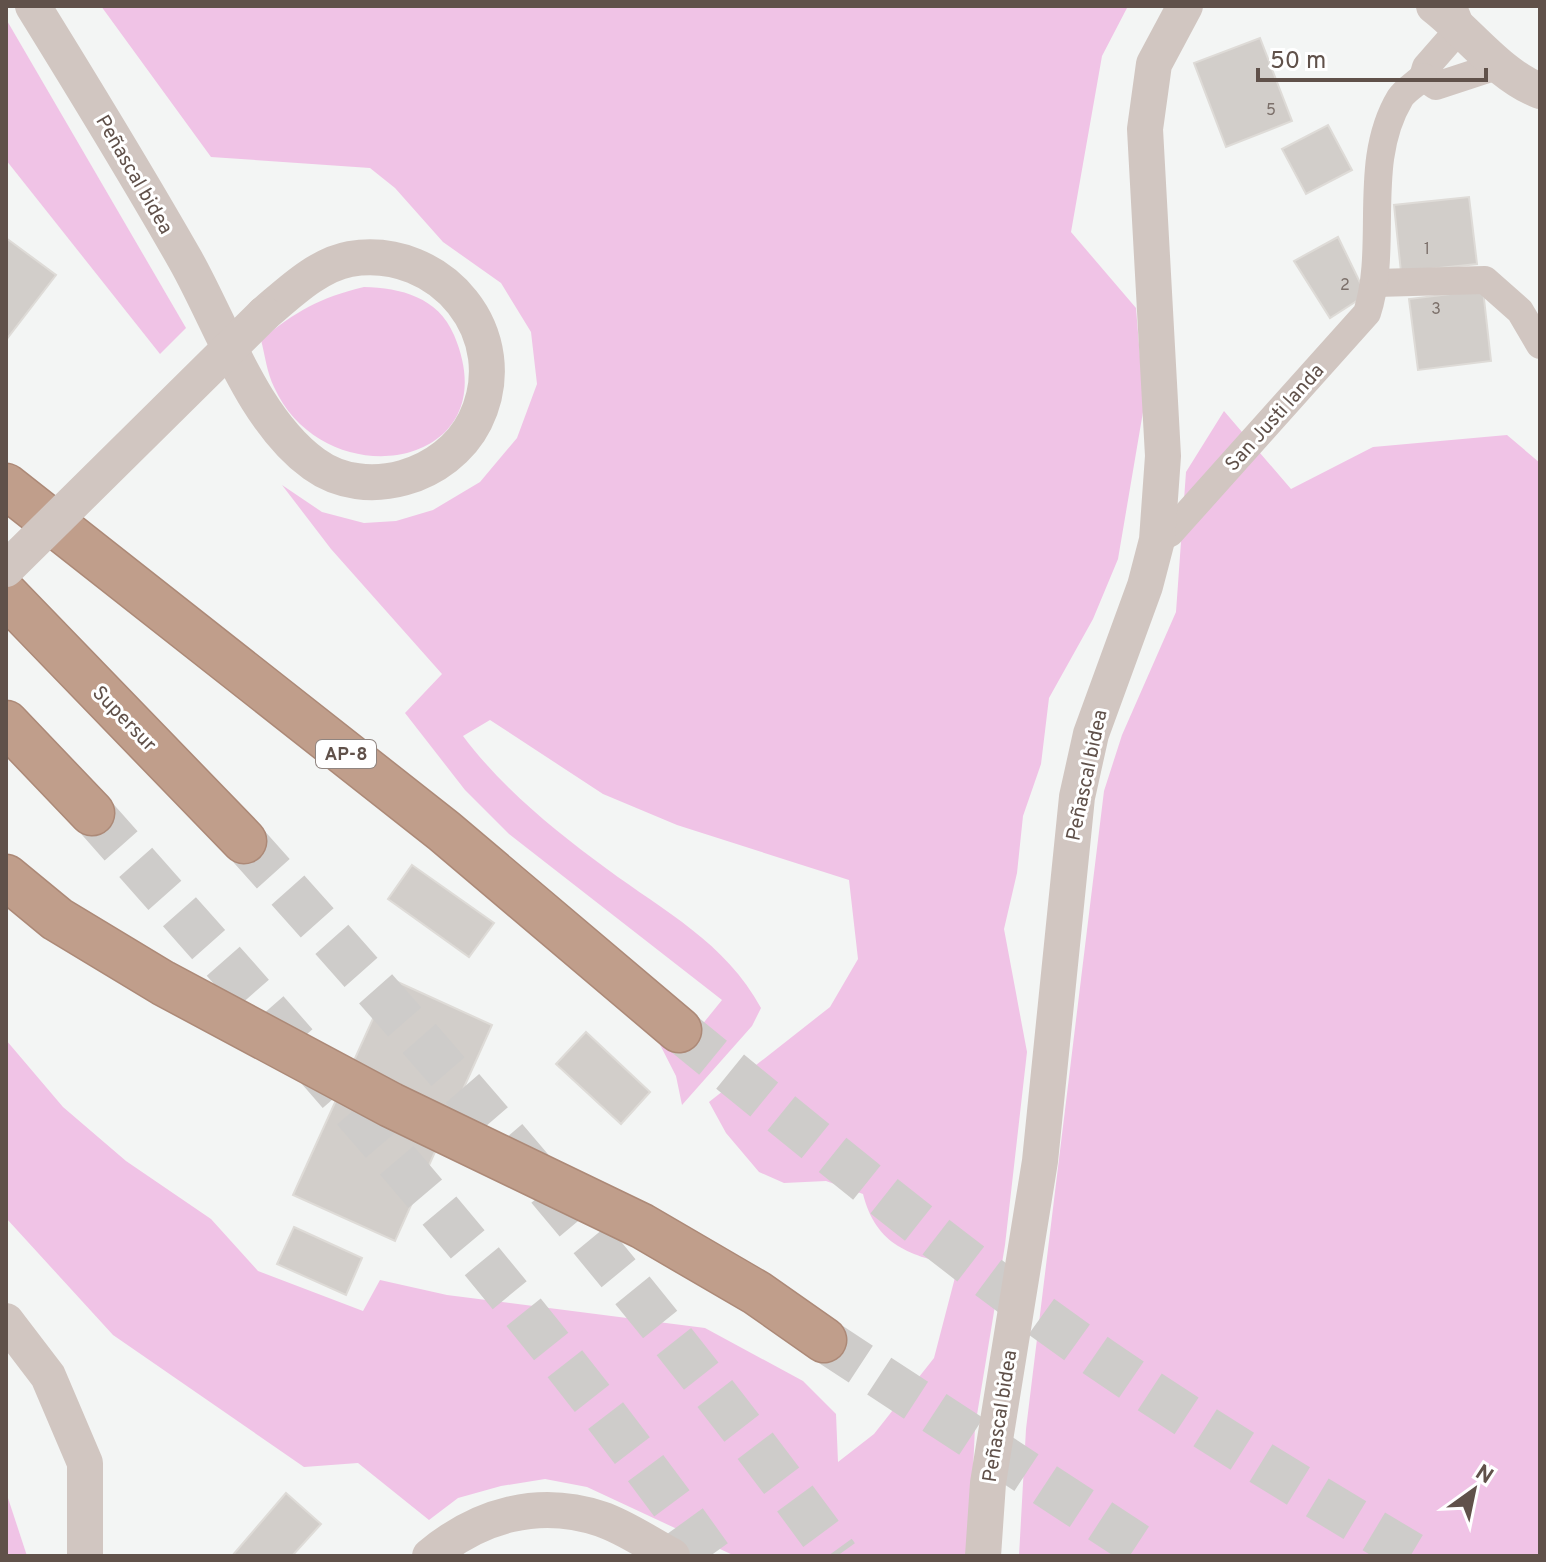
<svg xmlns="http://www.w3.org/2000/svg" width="1546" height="1562" font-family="Overpass,sans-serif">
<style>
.green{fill:#f0c3e6}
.building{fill:#d2ceca;stroke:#dedbd7;stroke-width:2}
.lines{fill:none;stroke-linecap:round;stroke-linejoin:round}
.motorway-tunnel{stroke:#ceccca;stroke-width:44;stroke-dasharray:44 22;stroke-linecap:butt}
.motorway-casing{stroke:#ac8977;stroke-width:47}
.minor{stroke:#d1c6c1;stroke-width:28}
.tertiary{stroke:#d1c6c1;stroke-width:36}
.motorway{stroke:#c09e8b;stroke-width:44}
.tertiary-bridge{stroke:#d1c6c1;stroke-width:36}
.labels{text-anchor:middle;stroke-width:6;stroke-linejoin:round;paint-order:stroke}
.number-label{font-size:16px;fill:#7c706a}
.shield{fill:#fff;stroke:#908580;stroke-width:2}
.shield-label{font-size:18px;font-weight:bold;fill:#60514a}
.street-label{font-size:20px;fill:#60514a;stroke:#fff}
</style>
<rect width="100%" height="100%" fill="#f3f5f4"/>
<!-- green -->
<g class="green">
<path d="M101,6H1128L1102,56L1071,232L1136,308L1144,406L1118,559L1093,619L1049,698L1041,764L1023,816L1017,873L1004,929L1027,1052L1005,1245L975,1427L969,1556H735L587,1487L545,1479L501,1486L458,1498L429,1520L358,1463L304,1467L113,1335L6,1218V1040L63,1107L126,1161L211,1219L258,1271L363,1311L380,1280L447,1295L705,1328L803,1381L836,1414L838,1462L874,1434L934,1358L958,1266C911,1256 876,1246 863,1194L826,1181L784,1183L759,1172L726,1133L709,1102L830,1007L858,959L849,880L677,825L603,794L490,720L463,736C502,788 555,831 607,869C665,912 725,942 761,1008L752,1026L682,1105L676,1076L652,1029L680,1052L722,1000L509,834L465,790L405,713L442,674L331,549L282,485L322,512L364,523L396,521L433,510L480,482L517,438L537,384L531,332L501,283L443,242L395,188L370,168L211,157Z"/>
<polygon points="6,19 186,328 160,354 6,160"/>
<path d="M364,287C401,288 438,297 454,335C511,469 325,500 274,387C267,373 265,355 261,340C296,311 319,298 364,287Z"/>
<polygon points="1224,411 1291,489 1373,447 1507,435 1540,463 1540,1556 1019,1556 1026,1429 1104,791 1122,735 1176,612 1186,472"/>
<polygon points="6,1492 27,1556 6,1556"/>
</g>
<!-- building -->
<g class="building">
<polygon points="1260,38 1292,121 1226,147 1194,63"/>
<polygon points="1328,125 1352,170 1306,194 1282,149"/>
<polygon points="1469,197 1477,264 1401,272 1394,205"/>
<polygon points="1338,237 1366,295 1330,318 1294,261"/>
<polygon points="6,238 56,275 6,340"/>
<polygon points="1483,290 1491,361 1418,370 1409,299"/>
<polygon points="412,865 494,923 469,957 388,899"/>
<polygon points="391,979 492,1025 395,1241 293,1195"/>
<polygon points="586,1032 650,1092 621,1124 556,1064"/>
<polygon points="294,1227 362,1258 346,1295 277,1264"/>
<polygon points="286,1493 321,1524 292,1556 232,1556"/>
</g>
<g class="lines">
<!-- motorway-tunnel -->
<g class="motorway-tunnel">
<path d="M92,813C305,1054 523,1294 710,1556"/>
<path d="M244,841C450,1071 656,1305 837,1556"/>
<path d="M679,1030C817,1142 955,1258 1101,1359C1203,1429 1309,1493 1415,1556"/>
<polyline points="824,1340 1154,1556"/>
</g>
<!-- motorway casing -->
<g class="motorway-casing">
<g id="motorway">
<polyline points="6,486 444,831 679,1030"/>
<polyline points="6,595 244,841"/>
<polyline points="6,723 92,813"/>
<polyline points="6,877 57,919 163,983 391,1105 642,1226 757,1293 824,1340"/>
</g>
</g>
<!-- minor -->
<g class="minor">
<polyline points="1455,12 1461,27 1426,67 1423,77 1436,86 1500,65"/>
<polyline points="1376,283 1485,280 1520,311 1540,345"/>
<path d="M1157,540L1170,533L1367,313C1389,245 1361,163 1400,98C1405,90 1416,84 1423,77"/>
</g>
<!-- tertiary -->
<g class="tertiary">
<path d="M33,6C85,90 137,175 186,261C222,325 253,420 314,464C366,502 447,477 475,421C517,335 441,244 350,259C317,265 288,294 264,314"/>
<path d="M1434,6C1469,33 1499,75 1540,91"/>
<polyline points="6,1321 48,1376 85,1463 85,1556"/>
<path d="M430,1556C479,1515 539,1498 601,1519C625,1527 649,1544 672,1556"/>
<polyline points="983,1556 988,1483 1040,1161 1077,797 1091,734 1145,586 1157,540 1163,456 1145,129 1154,64 1185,6"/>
</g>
<!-- motorway -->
<use href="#motorway" class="motorway"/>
<!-- tertiary-bridge -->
<polyline class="tertiary-bridge" points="6,569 264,314"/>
</g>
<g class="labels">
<!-- number labels -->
<g class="number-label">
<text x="1271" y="115">5</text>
<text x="1427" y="254">1</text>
<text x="1345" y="290">2</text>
<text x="1436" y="314">3</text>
</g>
<!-- shield labels -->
<rect class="shield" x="316" y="740" width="60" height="28" rx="6"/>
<g class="shield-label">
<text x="346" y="760">AP-8</text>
</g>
<!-- street labels -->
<g class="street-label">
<text transform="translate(135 174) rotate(60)" y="7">Peñascal bidea</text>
<text transform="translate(1274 417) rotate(-48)" y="7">San Justi landa</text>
<text transform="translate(125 718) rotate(46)" y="7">Supersur</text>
<text transform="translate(1086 775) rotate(-78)" y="7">Peñascal bidea</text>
<text transform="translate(999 1416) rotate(-81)" y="7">Peñascal bidea</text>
</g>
</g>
<!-- border -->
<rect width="1546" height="1562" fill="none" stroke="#60514a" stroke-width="16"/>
<!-- north arrow -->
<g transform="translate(1474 1490) rotate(33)" stroke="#ffffff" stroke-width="6" paint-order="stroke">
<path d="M0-6L14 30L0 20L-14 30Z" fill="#60514a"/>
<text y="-12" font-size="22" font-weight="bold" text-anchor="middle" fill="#60514a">N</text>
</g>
<!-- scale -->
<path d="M1258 68v12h228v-12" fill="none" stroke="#60514a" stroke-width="4"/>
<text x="1270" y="68" font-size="24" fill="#60514a" stroke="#ffffff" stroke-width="6" paint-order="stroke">50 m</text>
</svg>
